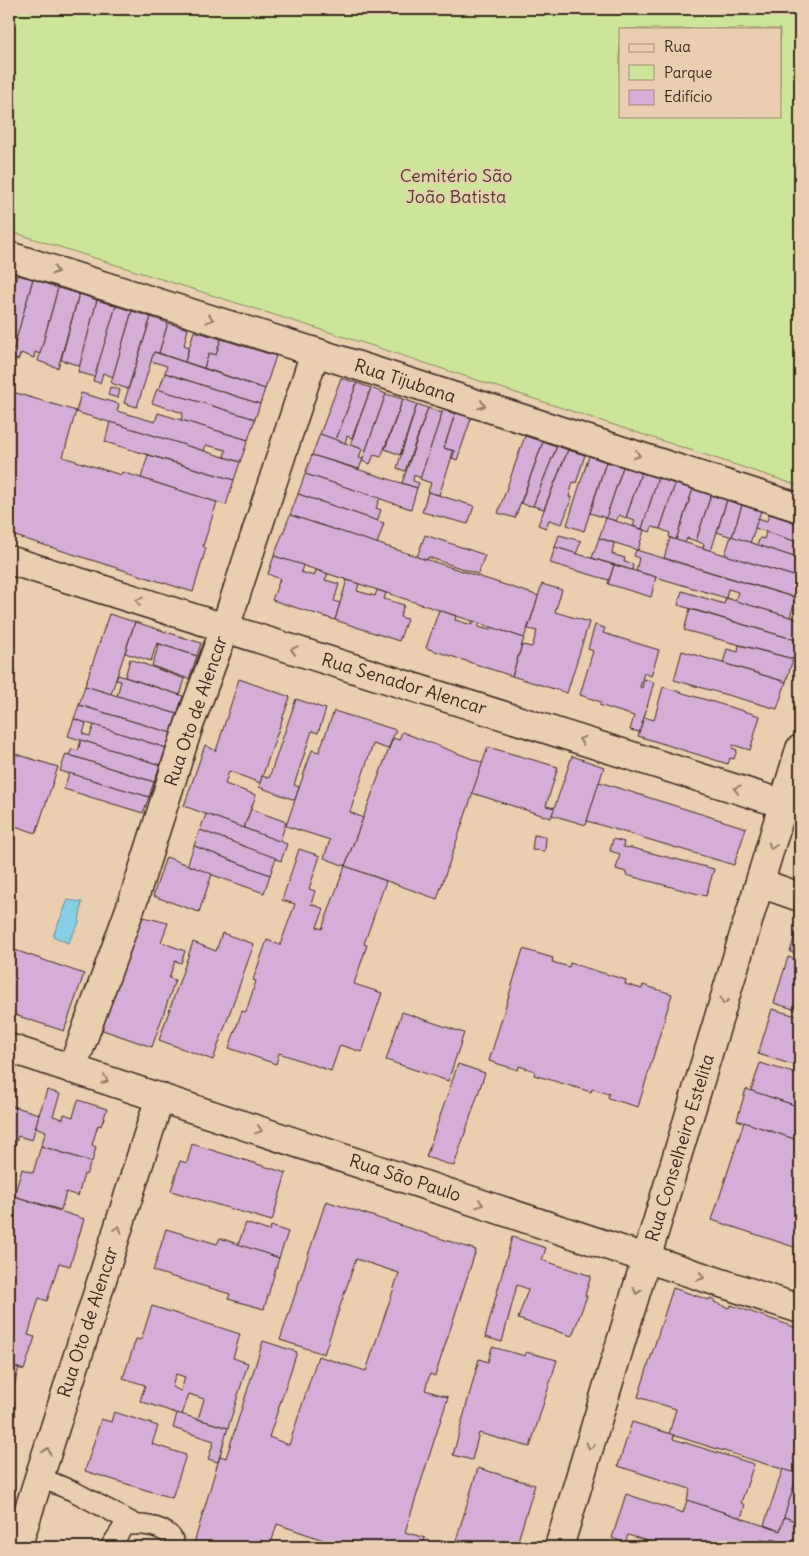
<svg xmlns="http://www.w3.org/2000/svg" width="809" height="1556" font-family="Delius,sans-serif">
<style>
.green{fill:#cce59a;stroke:#84885c;fill-rule:evenodd}
.water{fill:#85cee6;stroke:#678c96}
.building{fill:#d5aed7;stroke:#3b2a1e;fill-rule:evenodd}
.lines{fill:none;stroke-linecap:round;stroke-linejoin:round}
.lane-casing{stroke:#3b2a1e;stroke-width:22}
.street-casing{stroke:#3b2a1e;stroke-width:31}
.secondary-casing{stroke:#3b2a1e;stroke-width:31}
.lane{stroke:#e9ceb0;stroke-width:19}
.street{stroke:#e9ceb0;stroke-width:28}
.secondary{stroke:#e9ceb0;stroke-width:28}
.oneway{stroke:#927c67}
.labels{text-anchor:middle;stroke-width:4;stroke-linejoin:round;paint-order:stroke}
.park-label{font-size:18px;fill:#4a3d2a;stroke:#e9ceb0}
.street-label{font-size:18px;fill:#3b2a1e;stroke:#e9ceb0}
</style>
<rect width="100%" height="100%" fill="#e9ceb0"/>
<filter id="ink" filterUnits="userSpaceOnUse"><feTurbulence type="fractalNoise" baseFrequency=".02" numOctaves="2"/><feDisplacementMap in="SourceGraphic" scale="10" xChannelSelector="R" yChannelSelector="G"/><feConvolveMatrix kernelMatrix="1 2 1 2 8 2 1 2 1" color-interpolation-filters="sRGB"/></filter>
<g filter="url(#ink)">
<!-- green -->
<path class="green" d="M9,9H800V486L373,346L9,231ZM620,29H780V116H620Z"/>
<!-- water -->
<polygon class="water" points="68,900 82,902 79,923 68,943 53,936"/>
<!-- building -->
<g class="building">
<polygon points="17,275 33,279 17,337 12,336 9,345 9,302"/>
<polygon points="33,279 58,288 40,354 35,352 34,358 21,353 18,360 11,358"/>
<polygon points="58,288 79,294 58,368 38,361"/>
<polygon points="79,294 97,300 80,366 61,360"/>
<polygon points="97,300 116,306 95,377 78,372"/>
<polygon points="116,306 132,311 113,377 103,373 100,383 93,381"/>
<polygon points="132,311 151,317 128,389 111,383"/>
<polygon points="151,317 168,323 159,353 154,352 137,407 124,403"/>
<polygon points="168,323 188,329 184,345 189,347 185,362 159,353"/>
<polygon points="194,331 221,339 216,355 209,353 204,368 185,362"/>
<polygon points="221,339 276,356 265,389 204,368 209,353 216,355"/>
<polygon points="154,352 265,389 260,404 165,373 167,366 151,361"/>
<polygon points="165,373 260,404 255,419 159,390"/>
<polygon points="341,378 357,383 336,440 320,434"/>
<polygon points="357,383 371,388 352,438 347,436 345,443 336,440"/>
<polygon points="110,387 120,390 118,398 108,395"/>
<polygon points="371,388 386,394 366,450 350,445"/>
<polygon points="157,389 255,419 248,440 181,420 183,413 152,403"/>
<polygon points="9,391 76,411 63,457 121,475 122,472 217,502 203,546 206,548 193,592 9,534"/>
<polygon points="81,393 119,404 117,411 155,422 158,413 248,440 240,462 224,457 226,450 206,445 204,451 76,412"/>
<polygon points="386,394 403,399 381,457 374,455 370,464 362,461"/>
<polygon points="403,399 417,404 400,455 385,449"/>
<polygon points="417,404 428,408 405,471 397,468"/>
<polygon points="428,408 442,413 421,478 414,475 413,481 419,483 417,488 402,483"/>
<polygon points="443,410 455,414 444,448 453,451 451,460 439,495 428,492 431,483 420,479"/>
<polygon points="456,411 472,416 457,460 452,458 455,451 444,448"/>
<polygon points="110,422 240,462 234,480 105,442"/>
<polygon points="320,434 362,449 359,458 363,459 359,469 312,455"/>
<polygon points="525,436 543,442 515,518 498,513"/>
<polygon points="543,442 557,446 533,506 526,505 521,503"/>
<polygon points="557,446 568,450 544,509 533,506"/>
<polygon points="568,450 585,455 576,483 573,482 569,497 572,497 562,524 549,520 546,528 538,525"/>
<polygon points="148,455 234,480 226,505 141,478"/>
<polygon points="312,455 417,488 411,509 305,474"/>
<polygon points="589,456 606,462 584,531 567,525"/>
<polygon points="606,462 623,467 606,518 590,513"/>
<polygon points="623,467 641,473 626,518 619,515 616,521 606,518"/>
<polygon points="641,473 658,478 642,529 633,526 635,521 626,518"/>
<polygon points="305,474 380,498 376,508 381,510 377,521 298,494"/>
<polygon points="658,478 675,484 660,529 652,527 650,532 642,529"/>
<polygon points="675,484 693,489 676,540 669,537 670,533 660,529"/>
<polygon points="693,489 711,495 696,541 687,538 685,543 676,540"/>
<polygon points="428,492 474,506 468,524 422,512"/>
<polygon points="298,494 384,523 377,544 290,515"/>
<polygon points="711,495 727,500 711,551 703,548 704,544 696,541"/>
<polygon points="727,500 742,505 732,537 717,532"/>
<polygon points="742,505 761,511 750,543 732,537"/>
<polygon points="769,514 800,524 800,543 755,528 758,518 767,521"/>
<polygon points="290,515 539,596 524,638 274,556"/>
<polygon points="606,518 644,530 638,550 599,538"/>
<polygon points="766,532 800,543 800,559 757,545 760,538 764,539"/>
<polygon points="425,535 485,555 478,574 428,557 427,560 417,557"/>
<polygon points="559,535 581,541 576,554 555,547"/>
<polygon points="731,536 800,559 800,578 725,555"/>
<polygon points="599,538 614,543 612,554 625,558 624,562 633,564 632,570 592,558"/>
<polygon points="670,538 800,578 800,599 664,558"/>
<polygon points="555,547 614,565 609,580 550,563"/>
<polygon points="636,550 796,598 790,617 735,601 738,592 728,589 726,598 636,571 639,558 634,556"/>
<polygon points="274,556 303,565 301,572 314,576 316,570 328,574 325,580 339,584 334,601 340,603 335,620 272,600 280,579 268,574"/>
<polygon points="614,565 656,577 651,597 608,584"/>
<polygon points="347,580 359,584 357,591 375,596 377,590 386,593 384,599 404,605 400,617 407,619 399,641 335,620"/>
<polygon points="542,584 562,590 555,612 589,622 567,693 512,676 522,645 532,647 537,631 528,629"/>
<polygon points="9,586 14,587 9,604"/>
<polygon points="682,591 724,604 726,598 800,620 799,641 678,605"/>
<polygon points="690,609 799,641 793,659 684,630"/>
<polygon points="439,610 456,616 455,620 472,625 473,621 480,623 478,627 490,630 491,627 524,638 512,676 426,648"/>
<polygon points="109,614 135,622 111,694 85,686"/>
<polygon points="135,622 201,643 197,656 157,643 151,661 125,653"/>
<polygon points="595,625 605,628 603,633 659,650 651,676 644,673 640,687 642,688 644,679 654,682 640,732 630,730 634,716 599,705 601,702 580,695 593,651 588,649"/>
<polygon points="159,644 197,656 189,679 152,666"/>
<polygon points="739,645 793,659 786,682 723,663 727,649 738,652"/>
<polygon points="682,651 786,682 777,709 674,680"/>
<polygon points="130,659 185,679 180,695 125,677"/>
<polygon points="118,675 183,696 177,714 117,696 121,681 116,680"/>
<polygon points="239,679 290,697 260,783 229,771 225,784 256,795 244,828 184,806 205,745 216,751"/>
<polygon points="85,686 177,714 171,733 79,705"/>
<polygon points="663,687 760,716 750,750 733,745 732,748 737,750 734,759 730,758 728,764 638,736 644,717 654,720"/>
<polygon points="296,699 326,709 318,733 312,731 294,785 299,787 295,800 259,787 262,776 269,778"/>
<polygon points="79,705 171,733 166,748 74,719"/>
<polygon points="334,711 396,730 388,749 373,744 350,812 363,818 345,866 324,858 330,840 286,826 312,750 319,752"/>
<polygon points="74,719 86,723 83,734 90,736 94,725 166,748 160,765 68,736"/>
<polygon points="402,732 483,763 437,899 345,866 393,738 399,740"/>
<polygon points="81,740 160,765 154,782 69,755 72,749 78,751"/>
<polygon points="488,747 558,767 546,806 555,808 551,818 472,793"/>
<polygon points="9,752 58,767 36,833 9,824"/>
<polygon points="66,754 154,782 149,797 60,771"/>
<polygon points="572,756 604,767 586,825 552,815"/>
<polygon points="69,773 149,797 143,813 64,789"/>
<polygon points="599,782 746,828 734,865 587,821"/>
<polygon points="251,809 286,822 280,842 244,828"/>
<polygon points="206,814 287,844 281,861 200,830"/>
<polygon points="200,830 276,858 270,875 194,846"/>
<polygon points="534,835 546,837 545,851 532,850"/>
<polygon points="613,839 624,842 623,847 632,848 714,869 706,896 626,875 626,872 616,869 620,854 610,851"/>
<polygon points="194,846 270,875 264,893 187,866"/>
<polygon points="299,849 320,856 309,889 315,891 311,904 324,909 317,927 322,929 345,866 386,881 364,944 367,945 354,984 382,993 362,1052 340,1045 331,1071 279,1053 276,1064 229,1048 242,1011 246,1012 256,981 253,980 267,940 280,945 295,904 282,900"/>
<polygon points="166,857 212,874 199,912 153,896"/>
<polygon points="139,916 168,923 161,942 185,951 181,963 175,961 169,978 175,980 152,1047 100,1029"/>
<polygon points="800,918 800,955 790,952"/>
<polygon points="222,933 254,944 213,1060 159,1040 193,942 216,951"/>
<polygon points="9,948 84,974 64,1031 9,1013"/>
<polygon points="523,949 553,958 552,962 569,967 570,963 626,980 625,984 642,989 643,985 672,994 638,1107 608,1098 609,1094 592,1089 591,1092 534,1075 535,1071 519,1066 518,1070 489,1061"/>
<polygon points="788,957 800,961 800,1011 774,1003"/>
<polygon points="772,1009 800,1017 800,1067 758,1054"/>
<polygon points="402,1012 464,1033 448,1081 386,1060"/>
<polygon points="760,1063 800,1075 800,1107 751,1091"/>
<polygon points="458,1064 485,1073 454,1166 426,1157"/>
<polygon points="746,1089 800,1107 800,1141 737,1120"/>
<polygon points="47,1090 60,1094 53,1116 63,1119 64,1114 73,1117 78,1100 107,1109 101,1126 98,1125 92,1145 96,1147 92,1162 41,1146 46,1131 35,1127"/>
<polygon points="9,1105 39,1114 32,1140 18,1136 9,1164"/>
<polygon points="744,1122 800,1141 800,1249 712,1220"/>
<polygon points="192,1144 286,1173 272,1221 171,1191 180,1161 187,1163"/>
<polygon points="41,1146 91,1162 86,1175 84,1174 78,1196 66,1192 61,1210 14,1196 22,1169 33,1173"/>
<polygon points="14,1196 84,1219 70,1266 59,1263 47,1301 39,1298 28,1335 35,1337 24,1370 9,1365 9,1212"/>
<polygon points="326,1201 476,1250 435,1376 430,1374 425,1390 448,1397 405,1532 425,1538 422,1547 344,1547 277,1524 270,1547 193,1547 218,1462 220,1456 226,1458 263,1341 297,1352 269,1437 289,1445 318,1356 366,1371 399,1273 356,1259 324,1354 280,1340"/>
<polygon points="246,1223 269,1231 271,1226 288,1232 279,1258 238,1245"/>
<polygon points="166,1229 217,1244 220,1238 279,1258 264,1309 228,1299 230,1294 153,1271"/>
<polygon points="512,1237 546,1248 542,1260 591,1276 585,1295 587,1296 572,1336 518,1319 528,1289 517,1285 502,1342 485,1337"/>
<polygon points="673,1288 709,1300 710,1298 715,1300 714,1302 729,1308 731,1305 800,1329 800,1466 798,1474 669,1434 676,1409 638,1397"/>
<path d="M152,1306L240,1334L233,1358L248,1363L228,1428L198,1419L204,1399L189,1394L182,1415L140,1401L145,1385L123,1378L136,1339L141,1340ZM176,1374L185,1377L181,1391L172,1387Z"/>
<polygon points="492,1347 525,1356 526,1352 557,1360 530,1447 479,1433 472,1460 453,1455 479,1359 488,1362"/>
<polygon points="9,1365 19,1368 9,1402"/>
<polygon points="114,1412 158,1426 152,1444 186,1455 172,1498 85,1471 101,1419 111,1422"/>
<polygon points="177,1413 228,1428 218,1462 208,1459 214,1441 173,1428"/>
<polygon points="632,1422 674,1435 673,1439 754,1464 741,1503 745,1505 741,1518 687,1500 690,1489 618,1466"/>
<polygon points="478,1468 535,1485 516,1547 454,1547"/>
<polygon points="783,1469 798,1474 780,1531 764,1525"/>
<polygon points="796,1479 800,1480 800,1523 784,1517"/>
<polygon points="626,1494 683,1513 687,1500 780,1531 784,1517 800,1523 800,1547 772,1539 771,1542 761,1540 759,1547 666,1547 628,1535 625,1543 612,1538"/>
</g>
<g class="lines">
<!-- lane casing -->
<g class="lane-casing">
<g id="lane">
<polyline points="39,1477 75,1492 135,1524"/>
<path d="M110,1547L124,1526C140,1523 173,1525 175,1547"/>
</g>
</g>
<!-- street casing -->
<g class="street-casing">
<g id="street">
<polyline points="9,256 315,352 800,508"/>
<polyline points="9,560 800,809"/>
<polyline points="760,883 800,897"/>
<polyline points="72,1069 134,898 188,728 225,628 315,352"/>
<polyline points="17,1547 160,1097"/>
<polyline points="559,1547 800,749"/>
</g>
</g>
<!-- secondary casing -->
<g class="secondary-casing">
<polyline id="secondary" points="9,1048 800,1309"/>
</g>
<!-- lane -->
<use href="#lane" class="lane"/>
<!-- street -->
<use href="#street" class="street"/>
<!-- secondary -->
<use href="#secondary" class="secondary"/>
</g>
<!-- one-way arrows -->
<defs><path id="oneway-chevron" d="M-2-3.5L2.5 0L-2 3.5" fill="none" stroke-width="1.6" stroke-linecap="round" stroke-linejoin="round" transform="scale(1.25)"/></defs>
<g class="oneway">
<use href="#oneway-chevron" transform="translate(55 271) rotate(17)"/>
<use href="#oneway-chevron" transform="translate(210 319) rotate(17)"/>
<use href="#oneway-chevron" transform="translate(482 405) rotate(18)"/>
<use href="#oneway-chevron" transform="translate(637 455) rotate(18)"/>
<use href="#oneway-chevron" transform="translate(139 601) rotate(-162)"/>
<use href="#oneway-chevron" transform="translate(294 650) rotate(-163)"/>
<use href="#oneway-chevron" transform="translate(582 740) rotate(-163)"/>
<use href="#oneway-chevron" transform="translate(737 789) rotate(-163)"/>
<use href="#oneway-chevron" transform="translate(772 846) rotate(108)"/>
<use href="#oneway-chevron" transform="translate(724 1001) rotate(107)"/>
<use href="#oneway-chevron" transform="translate(105 1080) rotate(18)"/>
<use href="#oneway-chevron" transform="translate(259 1130) rotate(18)"/>
<use href="#oneway-chevron" transform="translate(480 1204) rotate(18)"/>
<use href="#oneway-chevron" transform="translate(118 1229) rotate(-72)"/>
<use href="#oneway-chevron" transform="translate(701 1277) rotate(18)"/>
<use href="#oneway-chevron" transform="translate(637 1291) rotate(107)"/>
<use href="#oneway-chevron" transform="translate(590 1446) rotate(107)"/>
<use href="#oneway-chevron" transform="translate(47 1451) rotate(-72)"/>
</g>
</g>
<g class="labels">
<!-- park labels -->
<g class="park-label">
<text x="456" y="182">Cemitério São<tspan x="456" dy="21">João Batista</tspan></text>
</g>
<!-- street labels -->
<g class="street-label">
<text transform="translate(405 381) rotate(18)" y="6">Rua Tijubana</text>
<text transform="translate(404 684) rotate(17)" y="6">Rua Senador Alencar</text>
<text transform="translate(196 711) rotate(-71)" y="6">Rua Oto de Alencar</text>
<text transform="translate(680 1148) rotate(-73)" y="6">Rua Conselheiro Estelita</text>
<text transform="translate(405 1178) rotate(18)" y="6">Rua São Paulo</text>
<text transform="translate(88 1322) rotate(-72)" y="6">Rua Oto de Alencar</text>
</g>
</g>
<!-- margin -->
<rect width="809" height="1556" fill="none" stroke="#e9ceb0" stroke-width="30"/>
<rect x="15" y="15" width="779" height="1526" fill="none" stroke="#3b2a1e" stroke-width="2" filter="url(#ink)"/>
<!-- legend -->
<rect x="619" y="28" width="162" height="90" fill="#e9ceb0" stroke="#a38c76"/>
<rect x="629" y="44" width="25" height="8" fill="#e9ceb0" stroke="#a38c76"/>
<text x="664" y="52" font-size="15" fill="#3b2a1e">Rua</text>
<rect x="629" y="65" width="25" height="15" fill="#cce59a" stroke="#a38c76"/>
<text x="664" y="78" font-size="15" fill="#3b2a1e">Parque</text>
<rect x="629" y="90" width="25" height="15" fill="#d5aed7" stroke="#a38c76"/>
<text x="664" y="102" font-size="15" fill="#3b2a1e">Edifício</text>
</svg>
